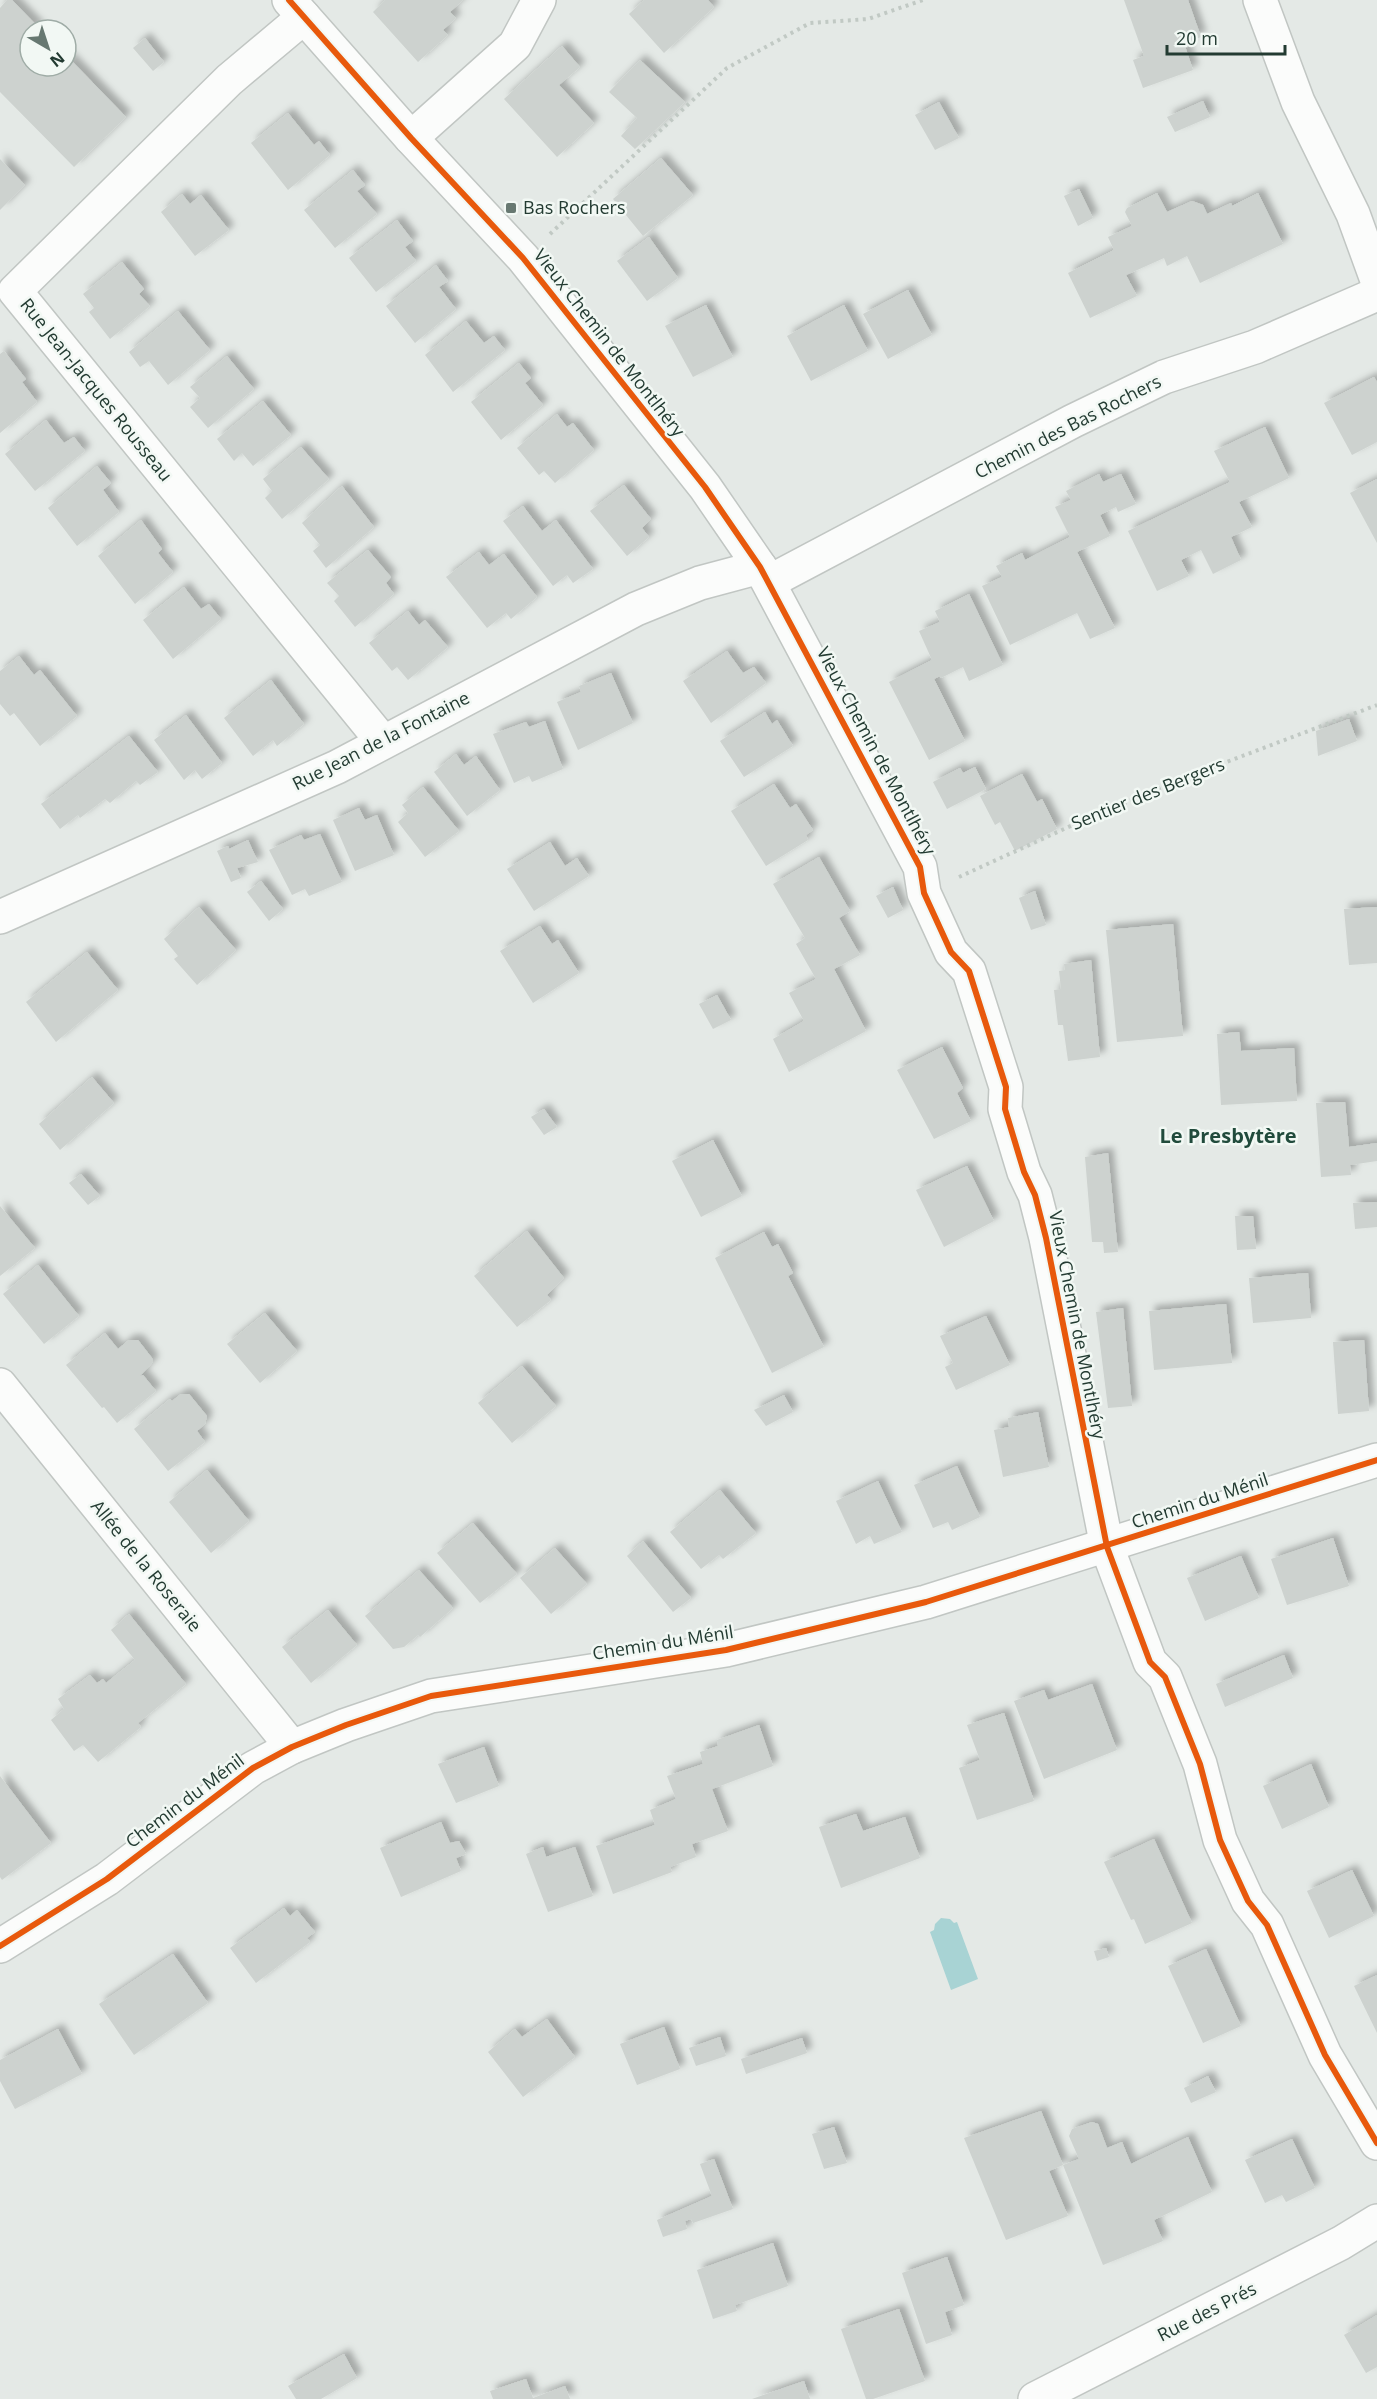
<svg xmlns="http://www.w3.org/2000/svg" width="1377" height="2399" font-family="'Open Sans',sans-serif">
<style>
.water{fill:#a8d3d4}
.building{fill:#cdd2cf;filter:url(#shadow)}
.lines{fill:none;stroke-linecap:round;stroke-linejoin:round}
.street-casing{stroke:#c1c6c3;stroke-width:36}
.path{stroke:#c1c9c4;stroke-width:4;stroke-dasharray:3 4.5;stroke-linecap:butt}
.street{stroke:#fbfcfb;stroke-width:33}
.cycleway-casing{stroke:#f2f8f4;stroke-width:10}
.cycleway{stroke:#e8590c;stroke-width:6}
.poi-dot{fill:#677871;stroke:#f2f8f4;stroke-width:2}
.labels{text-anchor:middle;stroke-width:5;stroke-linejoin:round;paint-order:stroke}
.poi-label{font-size:18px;fill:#233b32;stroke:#f2f8f4;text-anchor:start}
.street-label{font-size:18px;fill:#233b32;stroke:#f2f8f4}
.neighbourhood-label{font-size:20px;font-weight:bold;fill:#214b3c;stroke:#f2f8f4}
</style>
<defs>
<filter id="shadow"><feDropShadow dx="5.5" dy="-5.5" stdDeviation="3" flood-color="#0004"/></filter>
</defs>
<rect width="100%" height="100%" fill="#e4e9e6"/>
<!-- water -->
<polygon class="water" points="941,1918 950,1919 954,1923 957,1922 978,1979 951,1990 930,1932 934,1930 935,1924"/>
<!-- building -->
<g class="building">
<polygon points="7,0 12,0 41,30 30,30 30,66 66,66 66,55 126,117 74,167 0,92 0,8"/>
<polygon points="385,0 463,0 450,12 456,18 443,30 448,35 418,62 373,12"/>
<polygon points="644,0 708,0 714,7 664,53 629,14"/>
<polygon points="1124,0 1188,0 1201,37 1184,43 1193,70 1143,88 1133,60 1144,56"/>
<polygon points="145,38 164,62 153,71 133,48"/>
<polygon points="562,46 580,67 559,85 594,123 557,157 504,99"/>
<polygon points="640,60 685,102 635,149 621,136 637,118 609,92"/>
<polygon points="1203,101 1210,117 1175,132 1167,117"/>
<polygon points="939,102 959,138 935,150 915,115"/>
<polygon points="288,113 314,145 319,141 330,155 288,190 251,143"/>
<polygon points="661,158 693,195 643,236 613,199"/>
<polygon points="0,159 25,185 0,210"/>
<polygon points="353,170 365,185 357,191 377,214 335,248 304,210"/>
<polygon points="1079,189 1093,218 1078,226 1064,196"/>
<polygon points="1157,193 1167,212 1192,201 1203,205 1207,214 1231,203 1232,206 1258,193 1283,244 1200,283 1187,256 1167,266 1164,258 1126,275 1137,296 1090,318 1068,273 1114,250 1108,237 1132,226 1125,212 1127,208"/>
<polygon points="182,194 190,204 201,195 229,230 195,256 161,212"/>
<polygon points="397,220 413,241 405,247 416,261 376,292 349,258"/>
<polygon points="649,237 678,278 647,301 617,261"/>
<polygon points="122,262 144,289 139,294 150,306 110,339 89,312 94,308 83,294"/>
<polygon points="436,265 448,281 439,287 456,309 415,343 386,306"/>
<polygon points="908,290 932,335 888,359 863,314"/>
<polygon points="706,305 733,357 693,377 665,326"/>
<polygon points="844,305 868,351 811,381 787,336"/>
<polygon points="178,311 210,350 168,385 149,361 140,367 129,352"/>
<polygon points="466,321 484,343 494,336 505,350 453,392 425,355"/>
<polygon points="4,351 26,379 22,382 37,402 0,433 0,354"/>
<polygon points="227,356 254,389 208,428 190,407 200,398 190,387"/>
<polygon points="519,363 531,378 525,383 543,405 501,440 471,402"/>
<polygon points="1374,377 1377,382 1377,442 1352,455 1324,403"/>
<polygon points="263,401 291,435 253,466 242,453 234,461 217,439"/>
<polygon points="557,414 567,427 573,423 594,450 555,483 544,471 539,475 517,448"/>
<polygon points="46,420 64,443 74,437 85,451 35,491 5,454"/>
<polygon points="1265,427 1289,478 1239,502 1252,527 1231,537 1241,560 1213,574 1201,550 1181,560 1189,576 1157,591 1128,531 1230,482 1214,451"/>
<polygon points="301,447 329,479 282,519 265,498 272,491 263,479"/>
<polygon points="97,466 111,483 103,490 119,512 77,546 48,508"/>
<polygon points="1099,474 1103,482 1121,474 1136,504 1118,512 1116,507 1100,515 1110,536 1077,552 1115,628 1090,639 1077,613 1010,645 982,586 1002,577 996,566 1022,553 1025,560 1070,537 1055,507 1071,500 1066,491"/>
<polygon points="1377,479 1377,543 1350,493"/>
<polygon points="624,485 651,519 642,528 649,537 627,556 590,511"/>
<polygon points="342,486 374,527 326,568 313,551 320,545 302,523"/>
<polygon points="523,506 542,531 556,520 593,569 573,583 567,575 553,586 503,521"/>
<polygon points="141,520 162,549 158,553 173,572 135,604 98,556"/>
<polygon points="368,550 391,577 386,583 394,594 355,627 334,601 339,596 327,583"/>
<polygon points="479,552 489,565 504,554 537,597 511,619 506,613 487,628 446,577"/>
<polygon points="184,587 201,609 209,604 221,619 173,659 143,620"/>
<polygon points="969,594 1003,665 969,681 963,667 941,678 940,676 934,679 965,741 929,760 889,682 932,660 919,631 940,622 935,611"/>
<polygon points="408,611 419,625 425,620 448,647 408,680 397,667 392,671 369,643"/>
<polygon points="727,651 743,673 754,667 766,683 711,723 683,681"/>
<polygon points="19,656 34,675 40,670 77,716 40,746 14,713 10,716 0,704 0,671"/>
<polygon points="611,673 633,723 578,750 557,702 581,692 579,686"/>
<polygon points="271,680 304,724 277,746 273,740 253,756 224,718"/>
<polygon points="765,712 772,724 777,720 793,746 744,777 720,741"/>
<polygon points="186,715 222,763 202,779 195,770 184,780 154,740"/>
<polygon points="1349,719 1357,741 1318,756 1316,731"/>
<polygon points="545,721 563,769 532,782 529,776 514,783 493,734 526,722 529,727"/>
<polygon points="129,736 158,772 140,785 136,781 110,803 105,799 80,818 78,815 60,829 41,804"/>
<polygon points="456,754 464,765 476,756 500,790 467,816 434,772"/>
<polygon points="975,767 986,789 947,809 933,782 960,768 963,773"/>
<polygon points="1022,774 1037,802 1042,799 1057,829 1015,851 1000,822 995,825 980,796"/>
<polygon points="774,784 790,808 796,804 813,830 806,835 808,840 766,866 731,811"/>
<polygon points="423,787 459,831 425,857 398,822 408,813 402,805"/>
<polygon points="359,808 365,820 377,815 394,855 355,871 333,820"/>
<polygon points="320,834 342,882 309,896 305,889 292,895 269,850 301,835 304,840"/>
<polygon points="248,840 258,862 237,868 241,878 231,882 217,851 228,846 229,849"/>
<polygon points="550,842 565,866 577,858 589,876 534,911 507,869"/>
<polygon points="819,857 850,911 839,918 860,955 834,969 866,1031 789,1072 773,1039 804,1021 789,993 816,979 796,944 805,938 773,884"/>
<polygon points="261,881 283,909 269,921 247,892"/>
<polygon points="893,887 903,910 888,918 876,896"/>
<polygon points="1035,891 1046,925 1031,930 1019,898"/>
<polygon points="199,907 236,950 197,985 174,959 178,956 164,939"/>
<polygon points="1377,907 1377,963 1349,965 1344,909"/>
<polygon points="1173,924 1183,1036 1117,1042 1106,930"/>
<polygon points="540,926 552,944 558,940 579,973 533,1003 500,951"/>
<polygon points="87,952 118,990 56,1042 26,1002"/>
<polygon points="1091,960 1100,1057 1068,1061 1063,1025 1058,1025 1054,990 1061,989 1059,971 1065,970 1064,964"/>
<polygon points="717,995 731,1020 713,1029 699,1004"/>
<polygon points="1239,1032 1241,1051 1294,1048 1297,1101 1221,1105 1217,1034"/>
<polygon points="942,1047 963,1088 957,1093 971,1121 934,1139 897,1070"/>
<polygon points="92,1077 114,1103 60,1150 39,1124"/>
<polygon points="1345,1102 1349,1147 1377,1143 1377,1161 1350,1165 1351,1175 1321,1177 1316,1103"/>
<polygon points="544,1109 557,1127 544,1135 531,1117"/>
<polygon points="713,1140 742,1196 701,1217 672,1161"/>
<polygon points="1108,1153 1118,1252 1104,1253 1103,1242 1092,1242 1085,1157"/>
<polygon points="967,1166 994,1221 944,1247 916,1190"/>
<polygon points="81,1174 100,1196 88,1205 69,1183"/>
<polygon points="1377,1202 1377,1227 1355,1229 1353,1203"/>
<polygon points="0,1206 35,1248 0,1276"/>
<polygon points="1235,1216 1253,1216 1256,1249 1237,1250"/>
<polygon points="527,1231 564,1278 547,1295 551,1300 517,1327 474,1276"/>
<polygon points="764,1232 772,1247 778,1244 793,1273 788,1276 824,1347 772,1373 715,1258"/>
<polygon points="38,1265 79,1316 44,1344 3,1294"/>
<polygon points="1308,1273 1311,1318 1253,1323 1249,1278"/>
<polygon points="1226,1304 1232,1363 1154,1370 1149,1311"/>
<polygon points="1123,1308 1132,1406 1108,1408 1096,1312"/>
<polygon points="265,1313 297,1351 260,1383 227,1344"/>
<polygon points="986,1316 1010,1365 956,1390 945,1367 953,1363 940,1336"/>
<polygon points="105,1333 118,1349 129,1340 138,1340 152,1358 153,1362 140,1376 143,1375 156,1391 117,1423 104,1407 102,1408 66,1365"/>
<polygon points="1364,1340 1369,1411 1338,1414 1333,1342"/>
<polygon points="522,1366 556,1406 512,1443 478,1403"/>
<polygon points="181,1394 189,1394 207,1416 205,1424 197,1431 205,1442 168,1471 134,1429 170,1399 172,1401"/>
<polygon points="784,1395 793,1412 766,1426 754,1410"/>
<polygon points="1038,1412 1049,1467 1003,1477 994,1430 1009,1427 1008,1418"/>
<polygon points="957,1466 980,1517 952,1530 948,1522 933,1528 914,1485"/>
<polygon points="207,1470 249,1521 211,1553 169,1502"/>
<polygon points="878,1481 902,1532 874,1544 870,1536 856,1544 836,1501"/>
<polygon points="720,1490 756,1533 723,1559 719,1555 701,1569 670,1532"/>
<polygon points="473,1523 517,1574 480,1603 437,1553"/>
<polygon points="1333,1538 1349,1586 1287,1605 1271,1559"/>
<polygon points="643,1541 691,1598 673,1612 627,1556"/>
<polygon points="555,1548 587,1584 551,1614 520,1578"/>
<polygon points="1241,1556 1259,1598 1205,1621 1187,1578"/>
<polygon points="419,1570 453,1608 420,1637 418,1635 404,1647 393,1649 365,1616"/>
<polygon points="328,1610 357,1645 311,1683 282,1647"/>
<polygon points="129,1614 186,1684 138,1723 141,1727 98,1762 83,1745 74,1751 51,1720 64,1709 58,1699 90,1675 97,1683 103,1679 106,1683 135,1660 111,1630"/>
<polygon points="1284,1655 1293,1678 1225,1707 1216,1684"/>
<polygon points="1092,1684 1117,1750 1044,1779 1014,1701 1044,1690 1048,1700"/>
<polygon points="1004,1713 1034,1801 977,1820 959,1768 980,1760 967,1725"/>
<polygon points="759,1725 773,1766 712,1789 728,1831 692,1844 696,1857 670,1867 672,1872 613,1894 596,1846 655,1825 650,1810 676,1799 667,1776 703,1764 700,1752 718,1746 717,1740"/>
<polygon points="484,1747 499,1786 456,1803 438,1764"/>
<polygon points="1311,1764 1329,1807 1282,1829 1263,1786"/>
<polygon points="0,1776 51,1843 2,1880 0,1877"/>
<polygon points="856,1814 863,1831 905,1817 920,1858 841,1888 819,1827"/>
<polygon points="441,1822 450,1843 459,1841 466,1854 456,1858 461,1871 401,1897 380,1848"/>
<polygon points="1154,1839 1192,1923 1145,1944 1134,1919 1131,1920 1104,1862"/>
<polygon points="543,1847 546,1857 575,1847 593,1896 548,1912 526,1854"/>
<polygon points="1352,1870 1374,1916 1329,1938 1307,1891"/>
<polygon points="284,1908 290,1916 297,1910 315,1932 307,1938 310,1942 256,1983 230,1948"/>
<polygon points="1106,1948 1109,1957 1097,1961 1094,1951"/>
<polygon points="1206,1949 1241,2026 1203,2043 1168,1966"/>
<polygon points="173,1954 208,2003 134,2055 99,2004"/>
<polygon points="1377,1975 1377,2033 1354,1986"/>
<polygon points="547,2019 575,2057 523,2097 488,2052 515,2029 522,2037"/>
<polygon points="664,2027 680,2069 637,2085 620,2044"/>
<polygon points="58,2029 82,2074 15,2109 0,2081 0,2060"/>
<polygon points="720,2037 726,2056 696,2066 689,2048"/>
<polygon points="802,2038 807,2053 746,2074 741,2059"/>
<polygon points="1208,2076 1216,2092 1191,2103 1184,2088"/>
<polygon points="1041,2111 1063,2165 1049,2171 1068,2216 1006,2240 964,2138"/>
<polygon points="1092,2122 1098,2124 1107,2148 1122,2142 1131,2164 1188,2137 1212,2192 1154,2220 1163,2241 1103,2265 1063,2165 1079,2159 1069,2136 1072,2129"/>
<polygon points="834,2127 847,2163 824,2169 812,2134"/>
<polygon points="1292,2139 1315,2188 1286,2202 1282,2195 1265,2203 1245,2160"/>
<polygon points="714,2159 733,2209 693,2223 691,2219 685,2221 687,2229 663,2237 657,2220 712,2196 700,2164"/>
<polygon points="773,2243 788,2286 735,2305 737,2311 713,2319 697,2270"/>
<polygon points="947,2257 964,2305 945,2312 952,2335 926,2344 902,2273"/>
<polygon points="899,2309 925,2381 873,2399 866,2399 841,2329"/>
<polygon points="1377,2315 1377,2367 1366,2373 1344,2335"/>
<polygon points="344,2354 357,2378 321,2399 296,2399 288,2386"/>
<polygon points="526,2379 533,2398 565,2386 570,2399 493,2399 490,2391"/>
<polygon points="804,2381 810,2399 752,2399"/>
</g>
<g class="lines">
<!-- street casing -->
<g class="street-casing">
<g id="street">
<polyline points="289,0 411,138 523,258 705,487 760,567 920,867 924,893 951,952 969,971 1006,1087 1005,1109 1024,1172 1035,1195 1046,1238 1107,1547 1150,1662 1165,1677 1200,1764 1220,1840 1248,1901 1267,1925 1325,2055 1377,2143"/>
<polyline points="1260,0 1298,102 1353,214 1377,280"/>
<polyline points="304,17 229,80 15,291 383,742"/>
<polyline points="411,138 515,45 539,0"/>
<polyline points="769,582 1073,421 1164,377 1255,347 1377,294"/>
<polyline points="0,917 337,767 636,609 700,583 760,567"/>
<polyline points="0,1385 292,1747"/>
<polyline points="0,1946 107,1879 253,1768 292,1747 346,1725 431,1696 726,1650 926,1602 1377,1460"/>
<polyline points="1035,2399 1341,2243 1377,2221"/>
</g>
</g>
<!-- path -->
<g class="path">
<polyline points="550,234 727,68 810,23 868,19 923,0"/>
<polyline points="959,877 1075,824 1179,780 1377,705"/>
</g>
<!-- street -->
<use href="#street" class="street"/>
<!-- cycleway casing -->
<g class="cycleway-casing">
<g id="cycleway">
<polyline points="289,0 411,138 523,258 705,487 760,567 920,867 924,893 951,952 969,971 1006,1087 1005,1109 1024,1172 1035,1195 1046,1238 1107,1547 1150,1662 1165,1677 1200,1764 1220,1840 1248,1901 1267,1925 1325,2055 1377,2143"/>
<polyline points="0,1946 107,1879 253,1768 292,1747 346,1725 431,1696 726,1650 926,1602 1377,1460"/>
</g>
</g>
<!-- cycleway -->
<use href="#cycleway" class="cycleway"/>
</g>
<!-- markers -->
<rect class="poi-dot" x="505" y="202" width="12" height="12" rx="3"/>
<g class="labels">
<!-- poi labels -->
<g class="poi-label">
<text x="523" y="214">Bas Rochers</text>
</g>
<!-- street labels -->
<g class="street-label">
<text transform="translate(609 343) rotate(52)" y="6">Vieux Chemin de Montlhéry</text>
<text transform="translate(96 390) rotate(51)" y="6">Rue Jean-Jacques Rousseau</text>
<text transform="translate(1068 427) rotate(-27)" y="6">Chemin des Bas Rochers</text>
<text transform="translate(381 741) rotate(-27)" y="6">Rue Jean de la Fontaine</text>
<text transform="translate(876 751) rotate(62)" y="6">Vieux Chemin de Montlhéry</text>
<text transform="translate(1148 794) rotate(-22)" y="6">Sentier des Bergers</text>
<text transform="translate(1077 1325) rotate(79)" y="6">Vieux Chemin de Montlhéry</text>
<text transform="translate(1200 1501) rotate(-18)" y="6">Chemin du Ménil</text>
<text transform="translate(146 1566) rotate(51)" y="6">Allée de la Roseraie</text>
<text transform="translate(663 1643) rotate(-9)" y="6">Chemin du Ménil</text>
<text transform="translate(185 1801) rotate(-37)" y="6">Chemin du Ménil</text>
<text transform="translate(1207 2312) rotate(-27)" y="6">Rue des Prés</text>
</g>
<!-- neighbourhood labels -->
<g class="neighbourhood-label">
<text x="1228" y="1143">Le Presbytère</text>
</g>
</g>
<!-- north arrow -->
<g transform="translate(48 48) rotate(141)"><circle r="28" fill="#f2f8f4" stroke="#9faca6" stroke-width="1.5"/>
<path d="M0-4.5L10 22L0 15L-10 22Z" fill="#677871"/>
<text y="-9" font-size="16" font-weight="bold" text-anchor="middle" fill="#233b32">N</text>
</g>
<!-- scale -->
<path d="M1167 45v9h118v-9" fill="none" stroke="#233b32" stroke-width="3"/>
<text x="1176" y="45" font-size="18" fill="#233b32" stroke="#f2f8f4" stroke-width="4.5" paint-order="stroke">20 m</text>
</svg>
